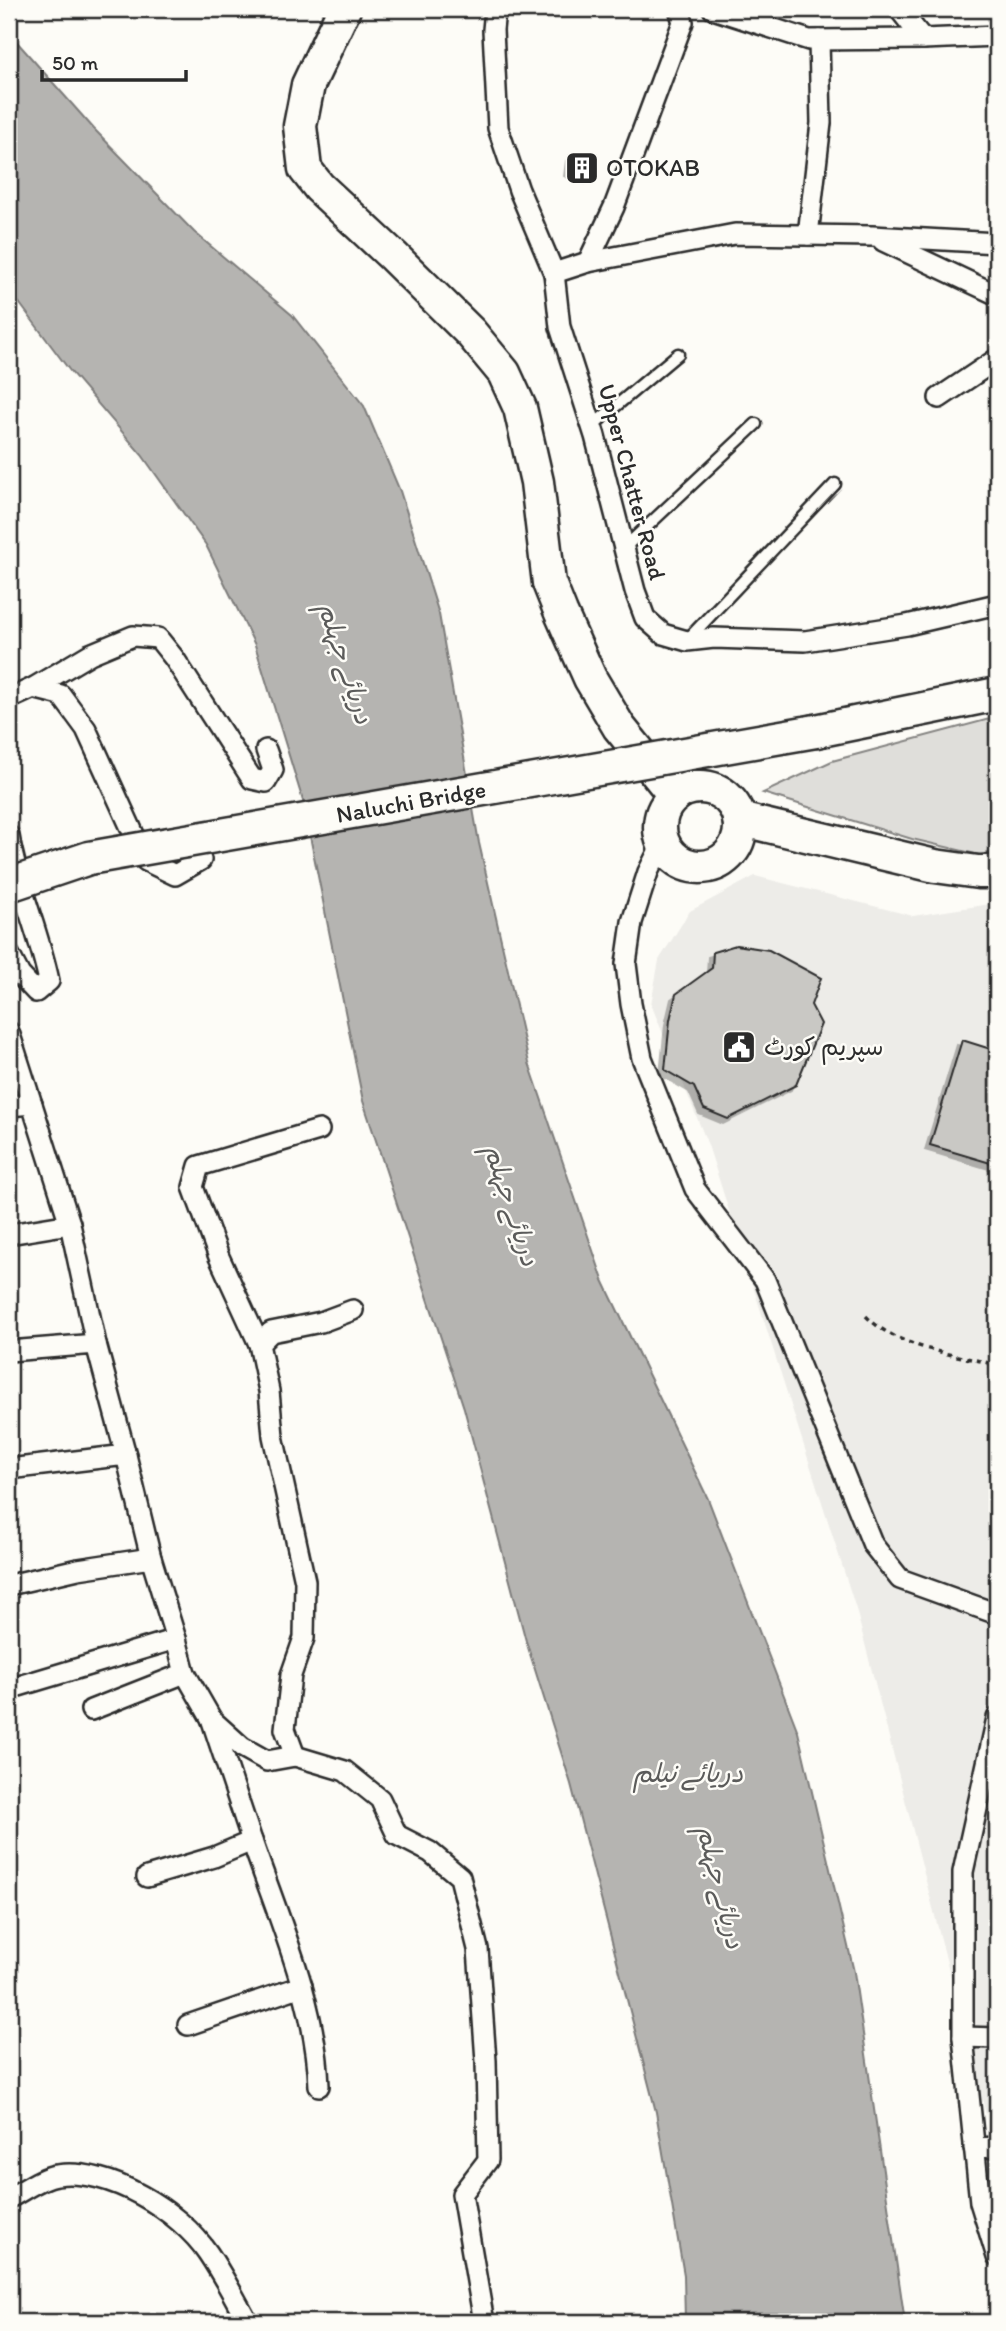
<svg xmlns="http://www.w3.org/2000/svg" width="1006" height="2331" font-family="Itim,'Playpen Sans Arabic',sans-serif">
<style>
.built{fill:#edece8}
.green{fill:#dfdeda;stroke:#858482;stroke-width:2}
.water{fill:#b5b4b1;stroke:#7e7d7b;stroke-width:2}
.building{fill:#c9c8c4;stroke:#2b2b2b;stroke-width:2;filter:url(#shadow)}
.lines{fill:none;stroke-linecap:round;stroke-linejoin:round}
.service-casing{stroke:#2b2b2b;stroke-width:15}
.minor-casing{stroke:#2b2b2b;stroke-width:24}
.trunk-casing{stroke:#2b2b2b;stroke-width:37}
.path{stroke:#2b2b2b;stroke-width:3.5;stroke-dasharray:5 5;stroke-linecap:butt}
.service{stroke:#fdfcf7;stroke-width:10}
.minor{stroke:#fdfcf7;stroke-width:19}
.trunk{stroke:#fdfcf7;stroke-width:32}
.trunk-bridge-casing{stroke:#2b2b2b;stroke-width:37;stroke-linecap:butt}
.trunk-bridge{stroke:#fdfcf7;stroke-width:32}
.labels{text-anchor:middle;stroke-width:5;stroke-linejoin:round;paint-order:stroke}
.poi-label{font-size:24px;fill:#2b2b2b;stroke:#fdfcf7;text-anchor:start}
.street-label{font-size:24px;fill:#2b2b2b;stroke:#fdfcf7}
.water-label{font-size:26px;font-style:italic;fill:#5b5b5a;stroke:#fdfcf7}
</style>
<defs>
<filter id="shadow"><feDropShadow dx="-5" dy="5" stdDeviation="0" flood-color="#0004"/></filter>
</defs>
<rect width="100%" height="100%" fill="#fdfcf7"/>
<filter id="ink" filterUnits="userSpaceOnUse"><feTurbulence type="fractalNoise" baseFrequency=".0143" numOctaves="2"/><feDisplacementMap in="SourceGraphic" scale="14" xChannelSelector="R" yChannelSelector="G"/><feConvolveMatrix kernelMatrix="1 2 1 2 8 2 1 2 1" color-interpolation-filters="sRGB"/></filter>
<g filter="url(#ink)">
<!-- built -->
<polygon class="built" points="755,876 913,916 997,903 997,2157 856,1609 708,1145 651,1004 659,960 690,911"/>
<!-- green -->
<polygon class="green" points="997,717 997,851 980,855 912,839 763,793 832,761"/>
<!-- water -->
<polygon class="water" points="9,33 94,129 194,232 292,315 364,406 400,491 439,614 479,843 529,1063 603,1280 708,1499 798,1732 854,1972 905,2322 685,2322 684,2275 656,2112 615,1953 571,1784 526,1641 464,1408 363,1101 303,801 255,645 206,545 142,455 70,371 9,289"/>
<!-- building -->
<g class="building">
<polygon points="571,156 596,165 590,179 569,171"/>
<polygon points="736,945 769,950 821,978 811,1005 821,1024 796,1085 728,1119 704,1109 694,1087 665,1070 670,1020 676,994 712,968 713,952"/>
<polygon points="962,1040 997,1051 997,1165 930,1145"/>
</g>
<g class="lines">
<!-- service casing -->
<g class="service-casing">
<g id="service">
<polyline points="592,426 678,354"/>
<polyline points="624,548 756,424"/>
<polyline points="689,638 835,484"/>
</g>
</g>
<!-- minor casing -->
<g class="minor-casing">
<g id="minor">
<polyline points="495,9 493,30 498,128 519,190 554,273 560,327 595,436 635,591 645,618 663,634 687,641 714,638 805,641 907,625 997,604"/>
<polyline points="713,9 809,40 923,39"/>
<polyline points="899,9 923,39 997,36"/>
<polyline points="808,235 821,123 819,40"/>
<polyline points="883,241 997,295"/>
<polyline points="588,262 614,207 683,22 679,9"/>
<polyline points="554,273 588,262 735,234 872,236 997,243"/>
<polyline points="939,398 997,359"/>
<polyline points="33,688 90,654 133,636 158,638 174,658 252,779 266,782 273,770 266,750"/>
<polyline points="9,699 33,688 61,695 86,729 146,861 175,875 201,860"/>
<path d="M9,836C17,885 39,932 49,981L36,992L20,975L9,954"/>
<polyline points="663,842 648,872 632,922 626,964 631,1004 642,1058 695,1189 765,1280 873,1545 900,1579 997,1614"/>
<polyline points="9,1032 70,1224"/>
<polyline points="9,1106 32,1104"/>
<polyline points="9,1234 70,1224 96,1344"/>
<polyline points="259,1344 219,1257 193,1187 199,1166 319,1130"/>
<polyline points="9,1351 96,1344 126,1455"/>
<polyline points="9,1469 126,1455 151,1558 78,1569 9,1585"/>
<polyline points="185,1673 212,1720 242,1747 267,1761 295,1756 345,1771 380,1799 397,1835 430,1852 460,1877 478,1949 486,2061 488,2160 462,2194 484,2322"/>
<polyline points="9,1689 176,1639 151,1558"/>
<polyline points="91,1710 185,1673 176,1639"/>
<polyline points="997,1718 963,1872 963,2037 980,2202 997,2257"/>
<polyline points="295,1756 285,1729 291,1675 304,1638 305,1581 273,1436 269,1391 259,1344 271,1332 321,1322 353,1310"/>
<path d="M252,1841C279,1920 316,2002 319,2086"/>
<polyline points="147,1877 214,1857 252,1841 212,1721"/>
<polyline points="188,2025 302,1986"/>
<polyline points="963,2037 997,2038"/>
<polyline points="974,2148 997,2147"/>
<path d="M9,2198C23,2191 41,2177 57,2175C108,2167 180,2211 208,2253C223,2275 235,2299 248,2322"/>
</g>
</g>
<!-- trunk casing -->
<g class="trunk-casing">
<g id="trunk">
<polyline points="344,9 308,85 300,126 305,169 319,187 393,256 471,333 504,373 520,408 537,482 549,583 561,613 590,678 619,727 675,796"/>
<polyline points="816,731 997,694"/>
<circle cx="700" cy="827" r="40"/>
<polyline points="739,819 935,866 978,872 997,872"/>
</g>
</g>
<!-- path -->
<path class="path" d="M866,1316C898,1349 955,1354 997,1365"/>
<!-- service -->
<use href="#service" class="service"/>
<!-- minor -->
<use href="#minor" class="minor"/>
<!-- trunk -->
<use href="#trunk" class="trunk"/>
<!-- trunk-bridge casing -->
<g class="trunk-bridge-casing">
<polyline id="trunk-bridge" points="9,885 89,858 816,731"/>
</g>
<!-- trunk-bridge -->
<use href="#trunk-bridge" class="trunk-bridge"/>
</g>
</g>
<!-- icons -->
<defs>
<g id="building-square" transform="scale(1.75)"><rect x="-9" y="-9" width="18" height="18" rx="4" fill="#2b2b2b" stroke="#fdfcf7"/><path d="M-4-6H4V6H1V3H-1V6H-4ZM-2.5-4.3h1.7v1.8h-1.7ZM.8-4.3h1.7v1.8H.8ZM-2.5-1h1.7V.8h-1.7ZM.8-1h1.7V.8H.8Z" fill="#fff"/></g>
<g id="civic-square" transform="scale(1.75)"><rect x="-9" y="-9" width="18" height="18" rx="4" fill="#2b2b2b" stroke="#fdfcf7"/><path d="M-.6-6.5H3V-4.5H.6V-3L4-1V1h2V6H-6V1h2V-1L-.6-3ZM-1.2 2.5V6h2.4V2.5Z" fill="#fff"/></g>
</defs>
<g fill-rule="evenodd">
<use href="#building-square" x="582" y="168"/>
<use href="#civic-square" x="739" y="1047"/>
</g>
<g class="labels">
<!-- poi labels -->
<g class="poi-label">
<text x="606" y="176">OTOKAB</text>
<text x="764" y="1055">سپریم کورٹ</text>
</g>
<!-- street labels -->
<g class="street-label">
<text transform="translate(632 482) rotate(75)" y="8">Upper Chatter Road</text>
<text transform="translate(411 802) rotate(-10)" y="8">Naluchi Bridge</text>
</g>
<!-- water labels -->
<g class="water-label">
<text transform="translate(346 663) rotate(72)" y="9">دریائے جہلم</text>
<text transform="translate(512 1205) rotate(72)" y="9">دریائے جہلم</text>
<text x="688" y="1782">دریائے نیلم</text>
<text transform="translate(721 1887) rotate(76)" y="9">دریائے جہلم</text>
</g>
</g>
<!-- margin -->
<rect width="1006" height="2331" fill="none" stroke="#fdfcf7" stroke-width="35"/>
<rect x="18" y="18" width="971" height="2296" fill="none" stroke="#2b2b2b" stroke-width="2.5" filter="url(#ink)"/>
<!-- scale -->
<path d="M42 70v10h144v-10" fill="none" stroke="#2b2b2b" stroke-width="3.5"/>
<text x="52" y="70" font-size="21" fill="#2b2b2b" stroke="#fdfcf7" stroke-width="5" paint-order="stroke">50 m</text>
</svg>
